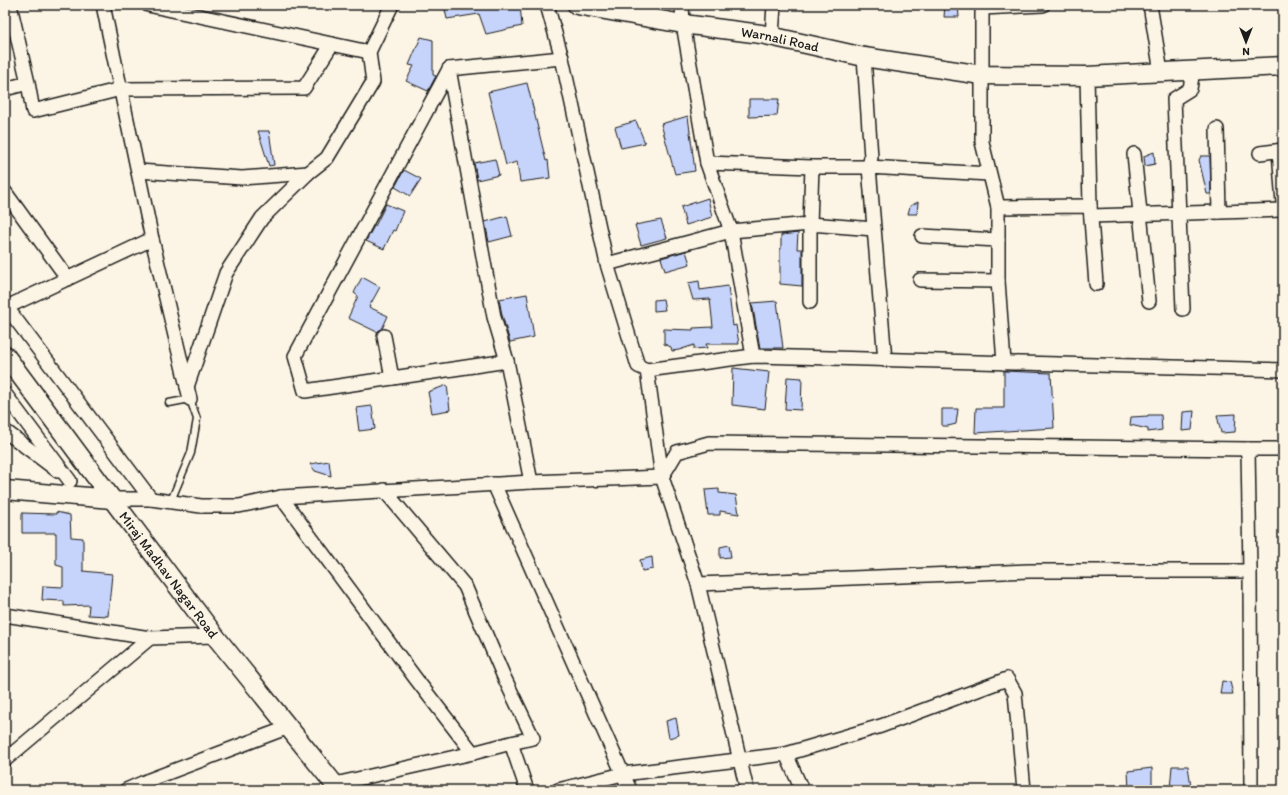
<svg xmlns="http://www.w3.org/2000/svg" width="1288" height="795" font-family="Itim,sans-serif">
<style>
.building{fill:#c6d3fa;stroke:#1c1c1c}
.lines{fill:none;stroke-linecap:round;stroke-linejoin:round}
.lane-casing{stroke:#1c1c1c;stroke-width:9}
.street-casing{stroke:#1c1c1c;stroke-width:16}
.secondary-casing{stroke:#1c1c1c;stroke-width:21}
.lane{stroke:#fcf5e5;stroke-width:6}
.street{stroke:#fcf5e5;stroke-width:13}
.secondary{stroke:#fcf5e5;stroke-width:18}
.labels{text-anchor:middle;stroke-width:3;stroke-linejoin:round;paint-order:stroke}
.street-label{font-size:14px;fill:#1c1c1c;stroke:#fcf5e5}
</style>
<rect width="100%" height="100%" fill="#fcf5e5"/>
<filter id="ink" filterUnits="userSpaceOnUse"><feTurbulence type="fractalNoise" baseFrequency=".025" numOctaves="2"/><feDisplacementMap in="SourceGraphic" scale="8" xChannelSelector="R" yChannelSelector="G"/><feConvolveMatrix kernelMatrix="1 2 1 2 8 2 1 2 1" color-interpolation-filters="sRGB"/></filter>
<g filter="url(#ink)">
<!-- building -->
<g class="building">
<polygon points="444,5 520,5 522,26 486,34 479,14 447,19"/>
<polygon points="945,5 958,5 959,17 944,17"/>
<polygon points="421,37 433,40 433,75 436,76 428,91 406,81 414,66 409,65"/>
<polygon points="527,83 546,161 548,160 550,178 520,182 517,162 506,165 488,92"/>
<polygon points="749,99 779,99 777,116 749,117"/>
<polygon points="688,116 695,171 675,174 661,124"/>
<polygon points="636,121 645,143 621,148 615,127"/>
<polygon points="258,131 269,131 274,165 269,166"/>
<polygon points="1154,152 1155,164 1145,166 1144,156"/>
<polygon points="1201,156 1210,156 1211,194 1207,194 1199,160"/>
<polygon points="495,159 499,175 477,180 474,163"/>
<polygon points="404,170 421,179 410,196 395,187"/>
<polygon points="708,198 712,217 686,225 681,207"/>
<polygon points="918,202 917,214 908,214 910,206"/>
<polygon points="386,204 403,211 395,231 393,230 384,249 366,241 374,226 375,226"/>
<polygon points="507,216 512,236 489,242 485,222"/>
<polygon points="661,220 667,238 641,245 635,225"/>
<polygon points="798,233 797,249 802,249 802,286 780,284 780,249 781,249 781,235"/>
<polygon points="686,251 690,264 665,271 661,258"/>
<polygon points="362,277 380,287 369,307 388,316 382,329 377,332 348,318 358,296 354,293"/>
<polygon points="699,281 700,290 728,286 733,326 736,325 739,344 706,344 707,348 694,349 694,345 679,350 672,351 671,347 664,344 664,329 693,330 693,328 713,327 710,299 693,300 688,283"/>
<polygon points="527,294 534,337 510,342 502,315 499,299"/>
<polygon points="663,299 665,310 654,311 654,300"/>
<polygon points="777,301 783,348 760,348 752,303"/>
<polygon points="733,368 769,372 765,409 732,405"/>
<polygon points="1004,371 1051,373 1054,428 975,433 976,408 1004,408"/>
<polygon points="787,377 802,378 801,410 785,409"/>
<polygon points="447,385 450,410 432,413 428,392"/>
<polygon points="372,406 375,429 359,431 356,408"/>
<polygon points="942,409 958,409 956,424 948,426 942,426"/>
<polygon points="1194,411 1192,430 1182,431 1183,412"/>
<polygon points="1236,414 1235,432 1221,433 1217,415"/>
<polygon points="1148,415 1161,415 1162,430 1148,432 1148,429 1130,425 1131,417 1148,416"/>
<polygon points="329,461 331,476 315,471 310,464"/>
<polygon points="719,489 719,493 736,495 739,514 720,511 720,515 708,515 705,490"/>
<polygon points="56,512 70,515 71,537 83,538 83,571 112,574 108,616 88,615 89,605 64,606 64,601 42,600 43,586 63,587 63,567 56,565 56,533 22,533 22,513 56,514"/>
<polygon points="729,545 731,557 720,558 720,547"/>
<polygon points="652,557 653,569 642,571 640,560"/>
<polygon points="1222,681 1230,682 1233,694 1220,694"/>
<polygon points="676,718 679,735 669,738 666,721"/>
<polygon points="1172,766 1188,766 1191,786 1170,789"/>
<polygon points="1152,768 1152,790 1129,790 1128,771"/>
</g>
<g class="lines">
<!-- lane casing -->
<g class="lane-casing">
<polyline id="lane" points="169,403 190,399 197,419 191,453 170,503"/>
</g>
<!-- street casing -->
<g class="street-casing">
<g id="street">
<polyline points="10,5 28,83 33,111 121,89 304,88 332,44"/>
<polyline points="103,5 152,239 190,399"/>
<polyline points="148,5 369,52 392,5"/>
<polyline points="547,5 562,58 607,264 638,366 647,370 662,477 698,584 747,790"/>
<polyline points="682,5 683,24 707,163 731,231 753,356"/>
<polyline points="982,5 982,142 998,207"/>
<polyline points="1150,5 1161,72"/>
<polyline points="982,8 1043,5"/>
<polyline points="772,36 774,5"/>
<polyline points="449,69 295,356 305,391 507,361"/>
<polyline points="1087,76 1090,206"/>
<polyline points="5,89 28,83"/>
<polyline points="1217,129 1219,212"/>
<polyline points="1279,151 1283,203"/>
<polyline points="1260,153 1283,150"/>
<polyline points="1134,154 1149,301"/>
<polyline points="707,163 812,167 869,167 871,157 864,57"/>
<polyline points="138,171 242,178 308,173 327,158 373,82 369,52"/>
<polyline points="5,192 68,279"/>
<polyline points="1091,216 1283,210"/>
<polyline points="922,236 998,240"/>
<polyline points="607,264 731,231 810,224 812,167"/>
<polyline points="920,280 998,281"/>
<polyline points="810,302 810,224 874,229"/>
<polyline points="5,305 151,499"/>
<polyline points="7,307 152,239"/>
<polyline points="1183,309 1174,99 1190,89 1193,70"/>
<polyline points="384,336 392,378"/>
<polyline points="885,360 869,167 989,174"/>
<polyline points="1004,363 998,281 998,207 1090,206 1096,284"/>
<polyline points="647,370 753,356 1283,370"/>
<polyline points="187,387 226,273 262,218 308,173"/>
<polyline points="5,394 70,481"/>
<polyline points="5,431 58,471"/>
<polyline points="531,482 507,361 494,317 449,69 562,58"/>
<polyline points="494,484 630,790"/>
<polyline points="384,490 465,586 504,677 533,738 511,743 527,790"/>
<polyline points="281,497 416,679 473,753 335,784"/>
<polyline points="112,499 151,499 201,506 239,506 281,497 531,482 662,477 677,452 709,443 1248,449 1283,449"/>
<polyline points="1250,571 1251,790"/>
<polyline points="698,584 1029,571 1250,571 1248,449"/>
<polyline points="5,615 150,638 215,636"/>
<polyline points="473,753 511,743"/>
<polyline points="786,754 881,726 1007,679 1015,693 1024,790"/>
<polyline points="5,760 150,638"/>
<polyline points="126,790 149,780 289,727"/>
<polyline points="558,790 623,774 786,754 802,790"/>
</g>
</g>
<!-- secondary casing -->
<g class="secondary-casing">
<g id="secondary">
<path id="s1" d="M577,5L683,24L761,34L864,57L982,75L1087,76L1283,66"/>
<path id="s2" d="M5,355L112,499L215,636L339,790"/>
<polyline points="5,490 112,499"/>
</g>
</g>
<!-- lane -->
<use href="#lane" class="lane"/>
<!-- street -->
<use href="#street" class="street"/>
<!-- secondary -->
<use href="#secondary" class="secondary"/>
</g>
</g>
<g class="labels">
<!-- street labels -->
<g class="street-label">
<text dy="5" stroke="none"><textPath href="#s1" startOffset="206">Warnali Road</textPath></text>
<text dy="5" stroke="none"><textPath href="#s2" startOffset="274">Miraj Madhav Nagar Road</textPath></text>
</g>
</g>
<!-- margin -->
<rect width="1288" height="795" fill="none" stroke="#fcf5e5" stroke-width="20"/>
<rect x="10" y="10" width="1268" height="775" fill="none" stroke="#1c1c1c" stroke-width="1.5" filter="url(#ink)"/>
<!-- north arrow -->
<g transform="translate(1246 42) rotate(180)" stroke="#fcf5e5" stroke-width="3" paint-order="stroke">
<path d="M0-3L7 15L0 10L-7 15Z" fill="#1c1c1c"/>
<text y="-6" font-size="11" font-weight="bold" text-anchor="middle" fill="#1c1c1c">N</text>
</g>
</svg>
